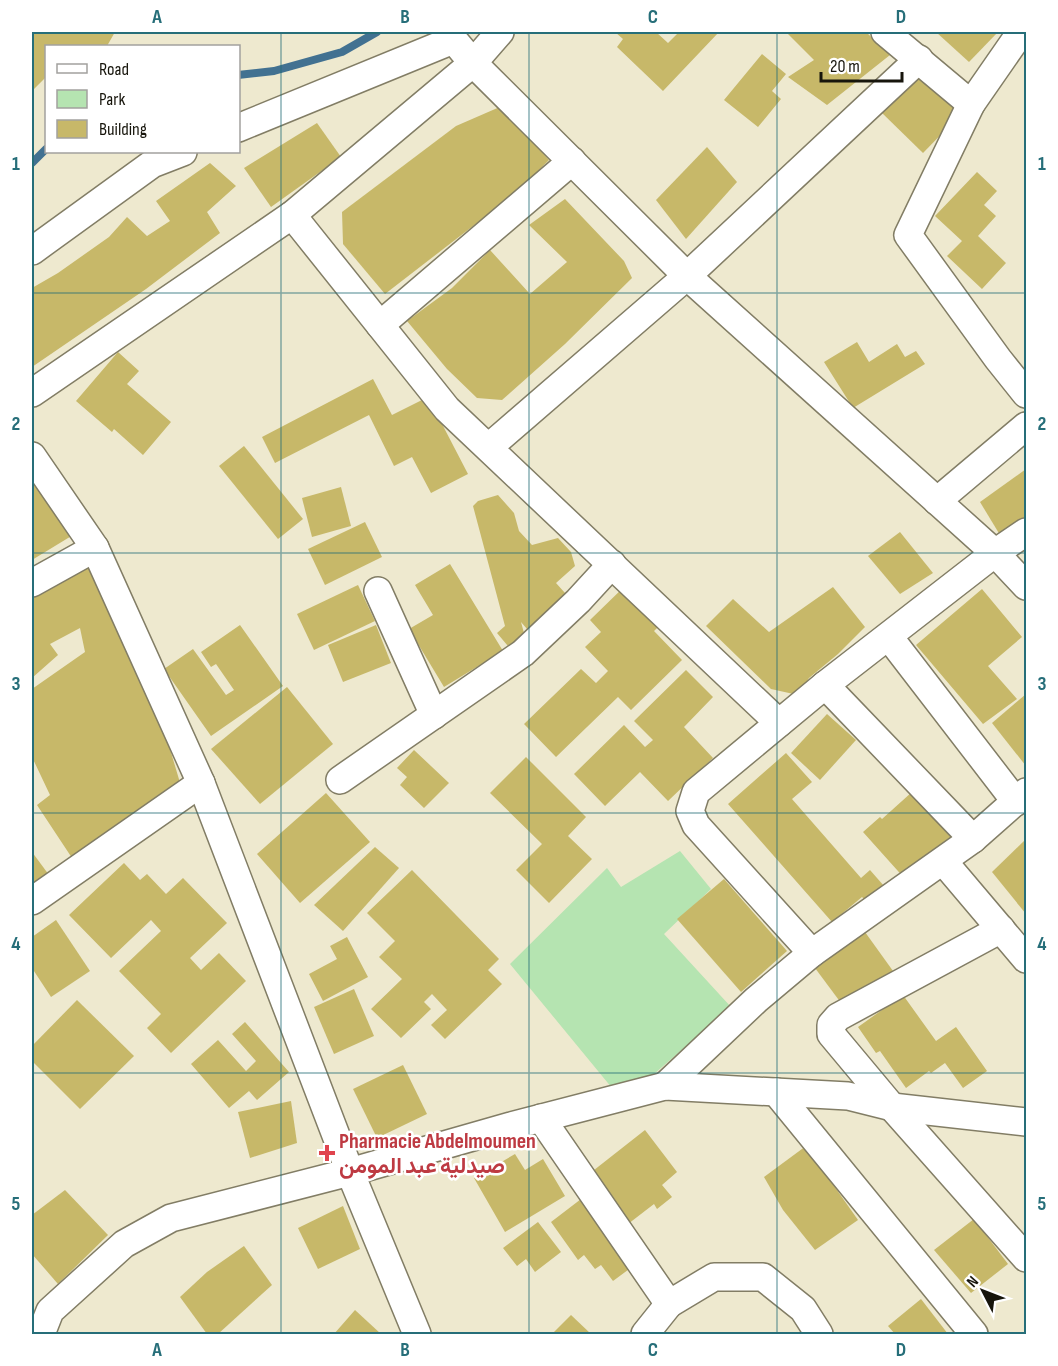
<svg xmlns="http://www.w3.org/2000/svg" width="1058" height="1366" font-family="'Sofia Sans Condensed',Vazirmatn,sans-serif">
<style>
.green{fill:#b5e4b1}
.lines{fill:none;stroke-linecap:round;stroke-linejoin:round}
.stream{stroke:#427191;stroke-width:8}
.building{fill:#c7b869}
.minor-casing{stroke:#827d65;stroke-width:30}
.minor{stroke:#fff;stroke-width:27}
.grid{fill:none;stroke:#266e79;stroke-width:1.5;stroke-opacity:0.55}
.health-dot{fill:#e0444e;stroke:#fff;stroke-width:2}
.labels{text-anchor:middle;stroke-width:5;stroke-linejoin:round;paint-order:stroke}
.health-label{font-size:22px;font-weight:bold;fill:#be3a42;stroke:#fff;text-anchor:start}
.neatline{fill:none;stroke:#266e79;stroke-width:2}
.grid-label{font-size:20px;text-anchor:middle;font-weight:bold;fill:#266e79}
</style>
<rect width="100%" height="100%" fill="#eee9cf"/>
<!-- green -->
<polygon class="green" points="680,851 711,889 664,934 731,1007 654,1074 612,1088 510,964 607,868 621,887"/>
<g class="lines">
<!-- stream -->
<g class="stream">
<polyline points="238,75 274,71 342,52 377,32"/>
<polyline points="32,163 46,149"/>
</g>
</g>
<!-- building -->
<g class="building">
<polygon points="32,32 115,32 107,46 46,46 46,77 32,91"/>
<polygon points="615,32 656,32 668,43 679,32 719,32 663,91 617,47 623,39"/>
<polygon points="786,32 866,32 890,55 827,105 788,77 814,60"/>
<polygon points="936,32 998,32 969,62"/>
<polygon points="762,54 786,74 772,91 781,99 758,127 724,100"/>
<polygon points="919,71 962,113 923,153 880,111"/>
<polygon points="502,106 549,160 517,192 385,294 343,244 342,212 456,126"/>
<polygon points="317,123 341,157 271,207 244,168"/>
<polygon points="707,147 737,182 686,239 656,200"/>
<polygon points="210,163 236,186 207,212 220,233 146,289 32,367 32,288 58,273 109,237 127,217 147,236 170,221 156,201"/>
<polygon points="977,172 997,191 984,205 996,216 978,236 1006,263 982,289 947,256 962,241 935,216"/>
<polygon points="565,199 624,261 632,278 565,344 502,400 477,398 447,369 407,321 452,288 490,250 530,294 567,262 529,225"/>
<polygon points="857,342 869,362 897,344 905,357 916,351 925,364 853,408 824,362"/>
<polygon points="118,352 139,371 127,384 171,422 143,455 114,429 112,432 76,401"/>
<polygon points="373,379 392,415 428,397 468,474 431,493 412,457 394,466 369,415 275,463 262,437"/>
<polygon points="244,446 303,519 278,539 219,466"/>
<polygon points="1026,469 1026,517 1000,535 980,502"/>
<polygon points="32,477 47,502 73,535 32,560"/>
<polygon points="341,487 351,526 312,537 302,498"/>
<polygon points="498,495 514,513 519,531 532,545 558,538 571,552 575,566 556,583 574,603 529,637 527,629 521,622 524,633 528,637 512,651 497,633 505,626 473,506 478,501"/>
<polygon points="365,522 382,557 325,585 308,549"/>
<polygon points="900,532 933,573 900,594 868,556"/>
<polygon points="87,562 167,739 181,786 74,861 37,805 50,795 32,757 32,689 85,652 80,628 50,644 58,655 32,678 32,594"/>
<polygon points="450,564 503,651 444,687 409,629 433,615 415,585"/>
<polygon points="627,584 663,622 654,631 682,660 631,710 618,697 556,757 524,724 581,669 596,683 608,671 585,647 601,632 590,620"/>
<polygon points="358,585 375,621 314,650 297,614"/>
<polygon points="833,587 865,627 838,654 809,678 798,695 771,689 706,626 733,599 769,632"/>
<polygon points="982,589 1022,637 988,666 1017,699 983,724 916,645"/>
<polygon points="240,625 283,686 211,736 164,669 193,649 226,695 234,690 216,664 211,667 201,652"/>
<polygon points="376,625 391,663 343,682 328,645"/>
<polygon points="686,670 713,697 684,727 713,758 668,801 640,772 605,806 574,774 624,725 645,747 653,740 634,721"/>
<polygon points="287,687 333,744 260,804 211,749"/>
<polygon points="1026,694 1026,766 992,723"/>
<polygon points="827,714 856,740 820,780 791,753"/>
<polygon points="414,750 449,783 424,808 400,785 407,777 397,768"/>
<polygon points="786,753 812,782 792,799 861,878 870,870 884,886 867,902 862,897 832,922 728,804"/>
<polygon points="526,757 586,817 568,836 592,859 549,903 516,870 542,844 490,793"/>
<polygon points="912,792 952,838 906,880 863,832 880,817 882,819"/>
<polygon points="326,793 370,842 300,903 257,854"/>
<polygon points="1026,839 1026,914 992,872"/>
<polygon points="375,847 399,868 343,931 314,905"/>
<polygon points="32,852 52,879 32,893"/>
<polygon points="124,863 140,880 147,874 166,894 183,878 227,923 190,958 201,970 219,953 246,981 171,1053 147,1028 161,1014 119,971 161,931 151,920 111,958 69,915"/>
<polygon points="412,870 499,959 488,970 502,984 445,1039 431,1025 447,1010 432,994 424,1002 431,1009 401,1038 371,1009 402,979 379,957 395,941 367,913"/>
<polygon points="724,879 787,951 741,992 677,919"/>
<polygon points="56,920 90,971 51,997 32,968 32,937"/>
<polygon points="865,932 893,971 844,1007 815,968"/>
<polygon points="347,937 368,977 323,1001 309,974 337,959 330,946"/>
<polygon points="354,989 374,1036 334,1054 314,1007"/>
<polygon points="903,995 936,1041 956,1027 987,1071 963,1088 945,1063 931,1073 929,1071 906,1088 880,1051 876,1053 858,1027"/>
<polygon points="77,1000 134,1056 80,1109 32,1061 32,1046"/>
<polygon points="245,1022 289,1072 257,1100 249,1091 229,1108 191,1064 218,1040 246,1071 256,1061 232,1034"/>
<polygon points="403,1065 427,1114 377,1138 353,1089"/>
<polygon points="291,1101 297,1143 250,1158 238,1112"/>
<polygon points="645,1130 677,1172 662,1185 672,1197 657,1209 654,1204 628,1224 589,1174"/>
<polygon points="806,1146 858,1220 815,1250 783,1210 764,1177"/>
<polygon points="515,1154 525,1170 543,1159 565,1196 505,1232 474,1178"/>
<polygon points="65,1190 108,1235 58,1284 32,1254 32,1215"/>
<polygon points="585,1196 636,1264 613,1281 601,1265 595,1269 584,1255 578,1260 551,1222"/>
<polygon points="343,1206 360,1249 318,1269 298,1228"/>
<polygon points="974,1219 1008,1264 971,1293 934,1250"/>
<polygon points="538,1222 561,1252 535,1272 526,1259 517,1266 503,1248"/>
<polygon points="244,1246 272,1285 218,1334 207,1334 180,1297 207,1272"/>
<polygon points="921,1299 948,1334 895,1334 888,1326"/>
<polygon points="355,1310 381,1334 334,1334"/>
<polygon points="571,1315 591,1334 552,1334"/>
</g>
<g class="lines">
<!-- minor casing -->
<g class="minor-casing">
<g id="minor">
<polyline points="447,32 473,63 687,276 995,553 825,685 696,792 690,811 696,825 812,953"/>
<polyline points="885,32 971,104"/>
<polyline points="1021,32 971,104 908,235 998,359 1026,394"/>
<polyline points="238,128 453,40"/>
<polyline points="292,215 447,409 779,723"/>
<polyline points="32,251 152,164 183,152"/>
<polyline points="380,325 572,161"/>
<polyline points="32,393 292,215 473,63 500,32"/>
<polyline points="489,447 687,276 919,59"/>
<polyline points="32,456 95,548 201,783 350,1172 417,1334"/>
<polyline points="937,501 1026,426"/>
<polyline points="1026,532 995,553 1026,586"/>
<polyline points="32,583 95,548"/>
<polyline points="378,591 434,715"/>
<polyline points="889,637 1016,802"/>
<polyline points="825,685 973,839"/>
<polyline points="340,780 523,653 578,601 612,564"/>
<polyline points="943,861 1026,959"/>
<polyline points="32,901 201,783"/>
<polyline points="1001,929 838,1017 831,1025 831,1034 892,1107 1026,1258"/>
<polyline points="665,1086 756,1000 812,953 973,839 1026,792"/>
<polyline points="776,1092 974,1334"/>
<polyline points="541,1118 669,1304 645,1334"/>
<polyline points="669,1304 714,1277 763,1277 803,1309 819,1334"/>
<polyline points="41,1334 50,1311 124,1244 171,1218 350,1172 511,1126 665,1086 848,1096 892,1107 1026,1122"/>
</g>
</g>
<!-- minor -->
<use href="#minor" class="minor"/>
</g>
<!-- grid -->
<path class="grid" d="M281,32V1334M529,32V1334M777,32V1334M32,293H1026M32,553H1026M32,813H1026M32,1073H1026"/>
<!-- markers -->
<path class="health-dot" d="M324 1144h6v6h6v6h-6v6h-6v-6h-6v-6h6z"/>
<g class="labels">
<!-- health labels -->
<g class="health-label">
<text x="339" y="1148">Pharmacie Abdelmoumen<tspan x="339" dy="25">صيدلية عبد المومن</tspan></text>
</g>
</g>
<!-- border -->
<rect width="1058" height="1366" fill="none" stroke="#ffffff" stroke-width="66"/>
<!-- legend -->
<rect x="45" y="45" width="195" height="108" fill="#ffffff" stroke="#a2a19e" stroke-width="1.5"/>
<rect x="57" y="64" width="30" height="9" fill="#ffffff" stroke="#a2a19e" stroke-width="1.5"/>
<text x="99" y="75" font-size="18" fill="#17150c">Road</text>
<rect x="57" y="90" width="30" height="18" fill="#b5e4b1" stroke="#a2a19e" stroke-width="1.5"/>
<text x="99" y="105" font-size="18" fill="#17150c">Park</text>
<rect x="57" y="120" width="30" height="18" fill="#c7b869" stroke="#a2a19e" stroke-width="1.5"/>
<text x="99" y="135" font-size="18" fill="#17150c">Building</text>
<!-- north arrow -->
<g transform="translate(983 1291) rotate(312)" stroke="#ffffff" stroke-width="4.5" paint-order="stroke">
<path d="M0-4.5L10 22L0 15L-10 22Z" fill="#17150c"/>
<text y="-9" font-size="16" font-weight="bold" text-anchor="middle" fill="#17150c">N</text>
</g>
<!-- scale -->
<path d="M821 72v9h81v-9" fill="none" stroke="#17150c" stroke-width="3"/>
<text x="830" y="72" font-size="18" fill="#17150c" stroke="#ffffff" stroke-width="4.5" paint-order="stroke">20 m</text>
<rect x="33" y="33" width="992" height="1300" class="neatline"/>
<g class="grid-label">
<text x="157" y="23">A</text>
<text x="405" y="23">B</text>
<text x="653" y="23">C</text>
<text x="901" y="23">D</text>
<text x="16" y="170">1</text>
<text x="1042" y="170">1</text>
<text x="16" y="430">2</text>
<text x="1042" y="430">2</text>
<text x="16" y="690">3</text>
<text x="1042" y="690">3</text>
<text x="16" y="950">4</text>
<text x="1042" y="950">4</text>
<text x="16" y="1210">5</text>
<text x="1042" y="1210">5</text>
<text x="157" y="1356">A</text>
<text x="405" y="1356">B</text>
<text x="653" y="1356">C</text>
<text x="901" y="1356">D</text>
</g>
</svg>
